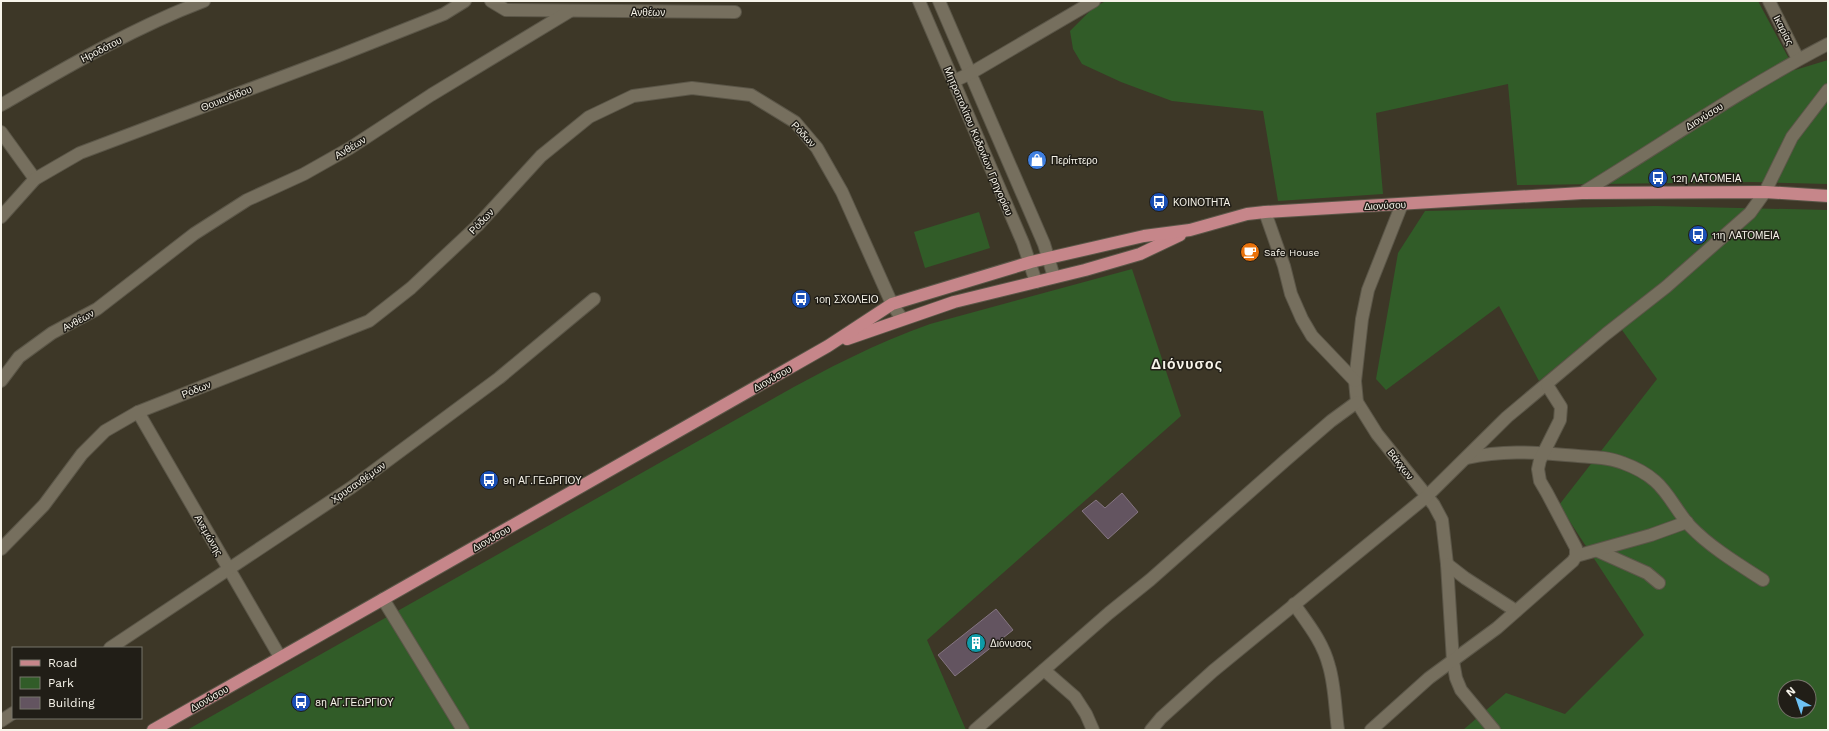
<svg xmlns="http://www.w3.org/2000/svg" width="1829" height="731" font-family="'Work Sans',sans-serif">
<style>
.green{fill:#315c28;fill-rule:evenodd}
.building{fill:#635460;stroke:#857582}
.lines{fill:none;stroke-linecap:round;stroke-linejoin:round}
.minor-casing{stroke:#5b5648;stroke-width:14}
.major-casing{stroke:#5b5648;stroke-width:14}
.minor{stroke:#766f5e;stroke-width:12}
.major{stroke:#c6868a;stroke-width:12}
.labels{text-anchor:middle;stroke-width:3;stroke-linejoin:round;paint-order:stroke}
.street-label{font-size:10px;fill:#f7f4ea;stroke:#211e17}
.poi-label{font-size:10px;fill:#f7f4ea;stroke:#211e17;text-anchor:start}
.district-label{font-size:14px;font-weight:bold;letter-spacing:1px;fill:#f7f4ea;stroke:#211e17}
</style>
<rect width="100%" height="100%" fill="#3d3727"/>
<!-- green -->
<g class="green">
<polygon points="1106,1 1758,1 1795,70 1828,60 1828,184 1752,182 1517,185 1508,84 1376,113 1383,194 1278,201 1263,111 1172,101 1121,82 1082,64 1073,49 1070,31 1094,7"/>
<path d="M1656,206L1828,210V730H1463L1506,693L1565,714L1644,635L1559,505L1657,379L1622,330L1613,320L1539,381L1499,306L1386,390L1376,379L1398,253L1425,211ZM1785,687H1809V711H1785Z"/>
<polygon points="979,212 990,248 925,268 914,232"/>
<path d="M1132,269L1181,416L927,640L966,730H187L776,397C826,369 876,343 930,324Z"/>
</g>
<!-- building -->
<g class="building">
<polygon points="1122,493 1138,512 1108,539 1082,511 1096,500 1105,508"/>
<polygon points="996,609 1013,630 955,676 938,655"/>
</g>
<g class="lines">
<!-- minor casing -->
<g class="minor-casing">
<g id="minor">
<polyline points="491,1 506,10 735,12"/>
<polyline points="919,1 1023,243 1036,282"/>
<polyline points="939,1 1044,244 1054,277"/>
<polyline points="1769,1 1798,59"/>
<polyline points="954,81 971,73 1094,1"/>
<path d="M1,105C67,67 133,28 204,1"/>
<polyline points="1,132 35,179"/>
<path d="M1582,193C1664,143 1743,88 1828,44"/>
<polyline points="1402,204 1368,290 1362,319 1355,381 1357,402 1377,434 1434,505 1442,520 1447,564 1453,661 1456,678 1461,690 1494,730"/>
<polyline points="1265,212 1284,266 1291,294 1302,319 1312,336 1355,381"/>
<polyline points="1,217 35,179 80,153 338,56 444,14 465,1"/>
<polyline points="1,381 19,357 52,333 97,309 194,234 247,200 304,174 350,148 431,95 570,11"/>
<polyline points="138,412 280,657"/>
<path d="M1467,458C1506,449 1538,453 1578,456C1593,457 1609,457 1623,463C1634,467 1646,473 1655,481C1669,493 1677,512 1690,526C1710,547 1738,564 1763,580"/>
<polyline points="1,549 44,505 82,454 105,431 138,412 369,321 411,288 477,226 541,156 589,117 633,96 692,88 751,95 795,122 817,148 842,192 892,304 902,319"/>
<polyline points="1598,551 1647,573 1659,583"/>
<polyline points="1576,556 1651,535 1687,522"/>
<polyline points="1447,564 1465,578 1516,611"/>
<polyline points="383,599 463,730"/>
<path d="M1294,604C1308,624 1323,642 1329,666C1335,686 1335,709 1338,730"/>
<polyline points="110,648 352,487 499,378 594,299"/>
<polyline points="1044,670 1075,697 1086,714 1093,730"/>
<polyline points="1,721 13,713"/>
<polyline points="975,730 1109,613 1150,580 1287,459 1331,421 1357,402"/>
<polyline points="1151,730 1161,718 1213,671 1426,497 1507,417 1606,334 1666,287 1750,213 1765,192 1792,137 1828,90"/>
<polyline points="1371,730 1429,678 1497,628 1573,561 1576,556 1576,548 1547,493 1540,481 1538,469 1540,460 1560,420 1561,407 1547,385"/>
</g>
</g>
<!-- major casing -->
<g class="major-casing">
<g id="major">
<polyline points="847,339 954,302 1085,270 1140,254 1180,235"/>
<polyline points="153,730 828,346 892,304 1031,262 1144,236 1190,230 1247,214 1265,212 1582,193 1765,192 1828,196"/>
</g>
</g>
<!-- minor -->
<use href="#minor" class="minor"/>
<!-- major -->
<use href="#major" class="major"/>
</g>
<!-- icons -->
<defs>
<g id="shop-disc" transform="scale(1)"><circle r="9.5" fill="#3f7fe0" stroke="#211e17"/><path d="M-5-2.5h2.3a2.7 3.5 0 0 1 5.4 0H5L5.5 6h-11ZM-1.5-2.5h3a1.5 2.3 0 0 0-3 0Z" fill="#fff"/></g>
<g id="bus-disc" transform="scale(1)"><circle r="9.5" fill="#1a4fb4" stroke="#211e17"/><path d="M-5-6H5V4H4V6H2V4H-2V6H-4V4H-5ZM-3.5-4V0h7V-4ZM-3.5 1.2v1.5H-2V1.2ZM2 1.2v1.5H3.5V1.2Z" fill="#fff"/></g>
<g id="cafe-disc" transform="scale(1)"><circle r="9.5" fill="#e8710a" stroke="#211e17"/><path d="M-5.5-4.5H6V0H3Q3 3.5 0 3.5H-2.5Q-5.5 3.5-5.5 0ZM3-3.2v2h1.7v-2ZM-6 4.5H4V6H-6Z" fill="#fff"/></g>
<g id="building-disc" transform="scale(1)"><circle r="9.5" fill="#0f9aa8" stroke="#211e17"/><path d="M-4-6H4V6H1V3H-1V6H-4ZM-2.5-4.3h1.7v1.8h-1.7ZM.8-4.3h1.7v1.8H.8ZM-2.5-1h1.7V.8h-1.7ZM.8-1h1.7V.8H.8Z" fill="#fff"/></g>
</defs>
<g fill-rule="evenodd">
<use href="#shop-disc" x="1037" y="160"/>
<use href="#bus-disc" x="1658" y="178"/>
<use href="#bus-disc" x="1159" y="202"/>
<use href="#bus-disc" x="1698" y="235"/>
<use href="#cafe-disc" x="1250" y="252"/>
<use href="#bus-disc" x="801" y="299"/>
<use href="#bus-disc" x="489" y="480"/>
<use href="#building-disc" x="976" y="643"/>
<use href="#bus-disc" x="301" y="702"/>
</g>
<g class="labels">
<!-- street labels -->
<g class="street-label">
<text x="648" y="16">Ανθέων</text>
<text transform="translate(1784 30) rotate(63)" y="4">Ικαρίας</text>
<text transform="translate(101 49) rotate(-27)" y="4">Ηροδότου</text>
<text transform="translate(226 98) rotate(-21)" y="4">Θουκυδίδου</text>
<text transform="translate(1704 116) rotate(-32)" y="4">Διονύσου</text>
<text transform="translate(804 134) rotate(47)" y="4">Ρόδων</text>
<text transform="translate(979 141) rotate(67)" y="4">Μητροπολίτου Κυδονίων Γρηγορίου</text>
<text transform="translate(350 147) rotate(-31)" y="4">Ανθέων</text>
<text transform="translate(1385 205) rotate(-3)" y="4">Διονύσου</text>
<text transform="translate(481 221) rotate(-46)" y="4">Ρόδων</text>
<text transform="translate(78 320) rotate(-28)" y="4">Ανθέων</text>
<text transform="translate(772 378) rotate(-30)" y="4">Διονύσου</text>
<text transform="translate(196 389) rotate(-21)" y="4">Ρόδων</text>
<text transform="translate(1401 464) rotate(52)" y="4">Βάκχων</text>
<text transform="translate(358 482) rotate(-35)" y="4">Χρυσανθέμων</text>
<text transform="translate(209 535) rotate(60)" y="4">Ανεμώνης</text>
<text transform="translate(491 538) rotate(-30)" y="4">Διονύσου</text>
<text transform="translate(209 698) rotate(-30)" y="4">Διονύσου</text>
</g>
<!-- poi labels -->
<g class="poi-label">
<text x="1051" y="164">Περίπτερο</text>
<text x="1672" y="182">12η ΛΑΤΟΜΕΙΑ</text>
<text x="1173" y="206">ΚΟΙΝΟΤΗΤΑ</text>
<text x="1712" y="239">11η ΛΑΤΟΜΕΙΑ</text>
<text x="1264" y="256">Safe House</text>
<text x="815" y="303">10η ΣΧΟΛΕΙΟ</text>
<text x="503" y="484">9η ΑΓ.ΓΕΩΡΓΙΟΥ</text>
<text x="990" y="647">Διόνυσος</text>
<text x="315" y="706">8η ΑΓ.ΓΕΩΡΓΙΟΥ</text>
</g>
<!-- district labels -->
<g class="district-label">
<text x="1187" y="369">Διόνυσος</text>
</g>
</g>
<!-- border -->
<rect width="1829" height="731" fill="none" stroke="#f7f4ea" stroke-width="4"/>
<!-- legend -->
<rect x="12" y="647" width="130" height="72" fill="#211e17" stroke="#77746b"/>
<rect x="20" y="660" width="20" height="6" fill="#c6868a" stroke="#77746b"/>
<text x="48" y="667" font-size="12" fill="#f7f4ea">Road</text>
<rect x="20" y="677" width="20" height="12" fill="#315c28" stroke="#77746b"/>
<text x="48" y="687" font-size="12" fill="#f7f4ea">Park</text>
<rect x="20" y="697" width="20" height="12" fill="#635460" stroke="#77746b"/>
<text x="48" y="707" font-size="12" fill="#f7f4ea">Building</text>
<!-- north arrow -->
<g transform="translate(1797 699) rotate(320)"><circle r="19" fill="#211e17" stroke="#77746b"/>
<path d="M0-3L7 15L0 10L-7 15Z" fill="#6ec2f4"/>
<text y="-6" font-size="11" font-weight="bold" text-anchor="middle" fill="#f7f4ea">N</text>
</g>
</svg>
